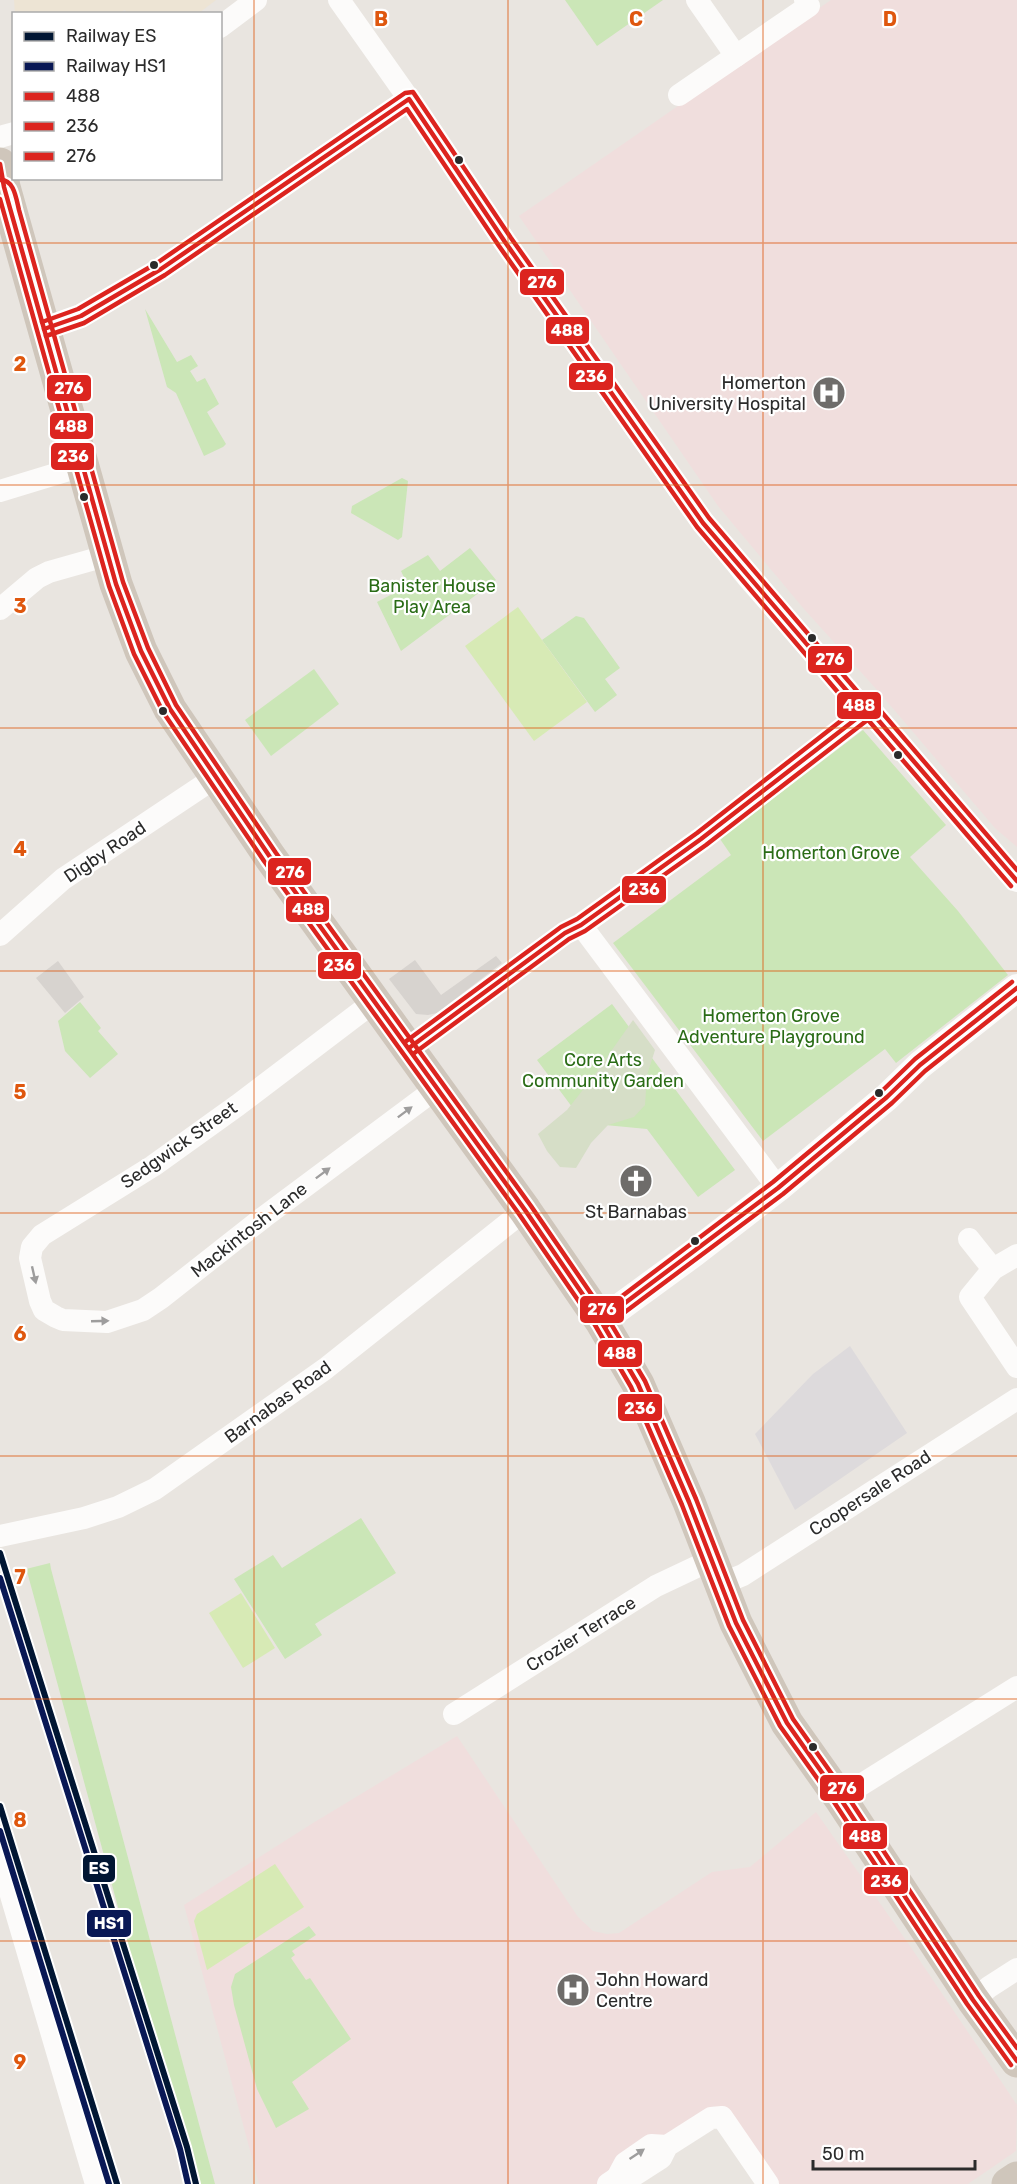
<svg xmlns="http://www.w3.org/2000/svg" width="1017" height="2184" font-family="Rubik,sans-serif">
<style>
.industrial{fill:#dddadc}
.education{fill:#ede4d4}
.medical{fill:#f0dedd}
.green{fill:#cbe6b7}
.cemetery{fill:#d6dec7}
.pitch{fill:#d7eab5}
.plaza{fill:#d7d3cf}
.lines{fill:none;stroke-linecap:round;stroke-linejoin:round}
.minor{stroke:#fcfbfa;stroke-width:22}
.tertiary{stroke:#fcfbfa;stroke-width:28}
.trunk{stroke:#cfc6bb;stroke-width:33}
.bus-1-casing{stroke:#fff;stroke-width:9}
.bus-2-casing{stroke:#fff;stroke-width:9}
.bus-3-casing{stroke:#fff;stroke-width:9}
.bus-1{stroke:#dc241f;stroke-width:4.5}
.bus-2{stroke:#dc241f;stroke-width:4.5}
.bus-3{stroke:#dc241f;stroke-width:4.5}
.rail-1-casing{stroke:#fff;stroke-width:10}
.rail-2-casing{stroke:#fff;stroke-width:10}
.rail-1{stroke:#011633;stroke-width:6}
.rail-2{stroke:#091855;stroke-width:6}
.oneway{fill:#9e9d9d}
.grid{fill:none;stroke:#df570e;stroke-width:1.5;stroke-opacity:0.55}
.bus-dot{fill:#2b2b2b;stroke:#fff;stroke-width:2}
.labels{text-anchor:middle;stroke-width:4.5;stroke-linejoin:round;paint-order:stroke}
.poi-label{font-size:18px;fill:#2b2b2b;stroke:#fff;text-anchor:end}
.park-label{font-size:18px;fill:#2a6c16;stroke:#fff}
.street-label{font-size:18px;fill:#2b2b2b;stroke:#fff}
.grid-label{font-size:20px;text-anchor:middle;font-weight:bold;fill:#df570e;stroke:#fff;stroke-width:4.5;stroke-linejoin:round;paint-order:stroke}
.line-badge{stroke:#fff;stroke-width:2}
.badge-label{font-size:16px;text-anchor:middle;font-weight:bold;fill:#fff}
</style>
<rect width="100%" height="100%" fill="#e9e5e0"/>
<!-- industrial -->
<polygon class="industrial" points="850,1346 907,1433 795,1510 755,1434 813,1374"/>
<!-- education -->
<polygon class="education" points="14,0 216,0 199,13 127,14 125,10 117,14 15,14"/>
<!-- medical -->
<g class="medical">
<polygon points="831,0 1017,0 1017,847 995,828 878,691 804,609 718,506 519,216"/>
<polygon points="457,1736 578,1917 593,1931 607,1934 619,1933 712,1872 750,1867 816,1812 910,1946 1017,2105 1016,2151 968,2184 776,2184 714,2106 603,2184 259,2184 184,1905 313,1823"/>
</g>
<!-- green -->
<g class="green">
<polygon points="565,0 663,0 597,46"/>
<polygon points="145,309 177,362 191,355 198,366 190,371 197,382 205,378 219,404 207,412 226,444 223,447 204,456 176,393 167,387"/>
<polygon points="402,478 408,481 402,537 398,540 351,513 352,506"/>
<polygon points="470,548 496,580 401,651 377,602 408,586 401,571 428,555 440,571"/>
<polygon points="576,616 584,618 620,668 605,679 617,695 595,712 542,640"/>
<polygon points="314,669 339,704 271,756 245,720"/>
<polygon points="863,730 946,825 910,857 958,911 1008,975 896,1063 885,1049 763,1141 613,943 731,855 720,839"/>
<polygon points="80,1002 101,1028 98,1031 118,1054 90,1078 65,1051 58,1021"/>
<polygon points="612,1004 735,1170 698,1197 647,1129 584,1123 537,1060"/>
<polygon points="361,1518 396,1573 315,1624 322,1635 285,1659 234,1579 273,1555 282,1568"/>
<polygon points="50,1563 51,1569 215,2184 193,2184 28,1575 26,1569"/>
<polygon points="309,1926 316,1935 292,1951 295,1955 291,1958 306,1980 310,1978 351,2039 292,2082 309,2109 276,2128 257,2089 234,2005 231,1987 235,1974"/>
</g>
<!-- cemetery -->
<polygon class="cemetery" points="633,1020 655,1050 647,1075 645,1105 634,1117 608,1125 591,1143 576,1168 560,1167 547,1151 538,1134 567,1110 593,1077"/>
<!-- pitch -->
<g class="pitch">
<polygon points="518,607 587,702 534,741 465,646"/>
<polygon points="241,1593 275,1648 243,1668 209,1613"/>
<polygon points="275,1864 304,1907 207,1970 194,1921 197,1914"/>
</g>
<!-- plaza -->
<g class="plaza">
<polygon points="496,956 502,963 437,1013 428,1015 416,1014 389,979 415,960 441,995"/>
<polygon points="58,961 84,997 65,1013 36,978"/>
</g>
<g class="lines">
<!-- minor -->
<g class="minor">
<polyline points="339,0 409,99 505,242 691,507 748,578 865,712 873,714 973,832 1017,881"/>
<polyline points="697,0 736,56"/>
<polyline points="220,27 256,0"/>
<polyline points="679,95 809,6 805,0"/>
<polyline points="0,137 14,133"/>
<polyline points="44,329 81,316 161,269 409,99"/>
<polyline points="0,491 82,466"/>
<polyline points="0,609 37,578 49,572 109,555"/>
<polyline points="581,925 778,1188"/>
<polyline points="0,935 63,879 216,777"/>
<polyline points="375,1001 238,1105 153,1166 42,1235 32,1247 30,1258 40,1301 44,1310 56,1317 63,1320 107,1322 143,1310 161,1298 264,1217 437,1088"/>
<polyline points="409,1048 529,959 565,933 581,925 701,839 865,712"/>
<polyline points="969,1239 993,1269"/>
<polyline points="1017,1255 993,1269 970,1297 1017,1367"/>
<polyline points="0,1536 84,1518 118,1507 155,1489 325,1369 525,1210"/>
<polyline points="721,1584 743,1575 1017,1399"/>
<polyline points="454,1714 656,1586 711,1560"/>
<polyline points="840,1798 1017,1687"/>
<polyline points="0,1858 96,2184"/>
<polyline points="973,2000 989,1987 1017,1969"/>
<polyline points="617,2178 625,2163 651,2145 667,2146"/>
<polyline points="608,2184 617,2178 633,2176 661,2158 667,2146 711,2118 722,2117 768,2184"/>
</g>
<!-- tertiary -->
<polyline class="tertiary" points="601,1321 694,1253 778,1188 887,1097 920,1065 1017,988"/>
<!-- trunk -->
<g class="trunk">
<polyline points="0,164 4,187 116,584 141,651 170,709 270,857 525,1210 601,1321 638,1384 689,1502 736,1623 787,1723 840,1798 973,2000 1017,2061"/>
<polyline points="1008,2184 1017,2178"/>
</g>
<!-- bus-1 casing -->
<g class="bus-1-casing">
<g id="bus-1">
<polyline points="0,164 4,187 116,584 141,651 170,709 270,857 525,1210 601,1321 638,1384 689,1502 736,1623 787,1723 840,1798 973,2000 1017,2061"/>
<polyline points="44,329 81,316 161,269 409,99 505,242 703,523 865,712 873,714 1017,881"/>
<polyline points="409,1048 565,933 581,925 701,839 865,712"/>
<polyline points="601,1321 778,1188 887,1097 920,1065 1017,988"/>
</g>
</g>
<!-- bus-2 casing -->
<g class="bus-2-casing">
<g id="bus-2">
<polyline points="0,199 109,586 134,654 163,712 264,861 519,1214 595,1325 631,1387 682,1505 729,1626 780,1726 834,1802 967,2004 1011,2065"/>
<polyline points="46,336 84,323 165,275 407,109 499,246 697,527 859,717 869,721 1011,886"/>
<polyline points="413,1054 569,939 585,931 706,845 870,718"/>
<polyline points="605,1327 783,1194 892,1103 925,1071 1017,998"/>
</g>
</g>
<!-- bus-3 casing -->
<g class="bus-3-casing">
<g id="bus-3">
<path d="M0,180C14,179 16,198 19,210L123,582L148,648L176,705L276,853L531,1206L607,1317L645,1381L696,1499L743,1620L793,1719L846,1794L979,1996L1017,2048"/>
<polyline points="42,322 78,309 157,263 405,93 413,92 511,238 709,518 869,705 879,709 1017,870"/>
<polyline points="405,1042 561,927 577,919 697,833 860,706"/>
<polyline points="597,1315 773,1182 882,1091 915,1059 1012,982"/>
</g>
</g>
<!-- bus-1 -->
<use href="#bus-1" class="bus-1"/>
<!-- bus-2 -->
<use href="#bus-2" class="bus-2"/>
<!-- bus-3 -->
<use href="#bus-3" class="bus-3"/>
<!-- rail-1 casing -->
<g class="rail-1-casing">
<g id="rail-1">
<polyline points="0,1553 187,2147 196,2184"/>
<polyline points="0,1806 117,2184"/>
</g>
</g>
<!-- rail-2 casing -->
<g class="rail-2-casing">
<g id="rail-2">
<polyline points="0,1578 180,2149 188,2184"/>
<polyline points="0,1831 109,2184"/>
</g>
</g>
<!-- rail-1 -->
<use href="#rail-1" class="rail-1"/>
<!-- rail-2 -->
<use href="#rail-2" class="rail-2"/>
</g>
<!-- one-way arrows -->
<defs><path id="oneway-solid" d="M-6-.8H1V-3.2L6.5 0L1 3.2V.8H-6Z" transform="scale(1.5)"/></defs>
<g class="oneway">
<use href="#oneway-solid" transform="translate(405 1112) rotate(-37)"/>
<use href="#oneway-solid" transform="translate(323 1173) rotate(-37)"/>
<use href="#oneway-solid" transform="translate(34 1275) rotate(77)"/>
<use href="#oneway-solid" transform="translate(100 1321) rotate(-2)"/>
<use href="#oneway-solid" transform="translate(637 2154) rotate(-34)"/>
</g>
<!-- grid -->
<path class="grid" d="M254,0V2184M508,0V2184M763,0V2184M0,243H1017M0,485H1017M0,728H1017M0,971H1017M0,1213H1017M0,1456H1017M0,1699H1017M0,1941H1017"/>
<!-- icons -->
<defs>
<g id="hospital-disc" transform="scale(1.725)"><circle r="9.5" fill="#6e6c6a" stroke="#fff"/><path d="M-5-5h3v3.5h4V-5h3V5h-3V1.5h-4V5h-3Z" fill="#fff"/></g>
<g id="church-disc" transform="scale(1.725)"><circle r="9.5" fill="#6e6c6a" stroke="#fff"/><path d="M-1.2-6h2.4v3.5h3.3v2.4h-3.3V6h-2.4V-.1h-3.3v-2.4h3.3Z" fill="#fff"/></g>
</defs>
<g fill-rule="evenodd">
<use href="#hospital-disc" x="829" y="393"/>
<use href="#church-disc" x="636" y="1181"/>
<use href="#hospital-disc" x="573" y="1990"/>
</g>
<!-- markers -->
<g class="bus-dot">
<circle cx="459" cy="160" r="5"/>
<circle cx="154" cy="265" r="5"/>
<circle cx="84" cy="497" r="5"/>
<circle cx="812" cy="638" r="5"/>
<circle cx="163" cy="711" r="5"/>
<circle cx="898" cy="755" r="5"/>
<circle cx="879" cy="1093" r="5"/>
<circle cx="695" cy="1241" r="5"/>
<circle cx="813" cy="1747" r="5"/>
</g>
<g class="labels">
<!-- poi labels -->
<g class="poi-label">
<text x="806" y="389">Homerton<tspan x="806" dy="21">University Hospital</tspan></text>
<text x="636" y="1218" text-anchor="middle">St Barnabas</text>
<text x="596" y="1986" text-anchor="start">John Howard<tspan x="596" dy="21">Centre</tspan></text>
</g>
<!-- park labels -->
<g class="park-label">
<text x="432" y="592">Banister House<tspan x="432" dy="21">Play Area</tspan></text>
<text x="831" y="859">Homerton Grove</text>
<text x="771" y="1022">Homerton Grove<tspan x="771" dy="21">Adventure Playground</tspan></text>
<text x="603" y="1066">Core Arts<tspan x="603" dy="21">Community Garden</tspan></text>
</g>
<!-- street labels -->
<g class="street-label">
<text transform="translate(105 852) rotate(-34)" y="6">Digby Road</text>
<text transform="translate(179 1145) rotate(-35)" y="6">Sedgwick Street</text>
<text transform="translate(249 1230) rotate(-38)" y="6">Mackintosh Lane</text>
<text transform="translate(278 1402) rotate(-36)" y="6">Barnabas Road</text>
<text transform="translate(870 1493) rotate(-33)" y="6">Coopersale Road</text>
<text transform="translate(581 1634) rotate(-32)" y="6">Crozier Terrace</text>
</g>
</g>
<g class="grid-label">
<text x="381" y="26">B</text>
<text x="636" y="26">C</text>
<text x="890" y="26">D</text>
<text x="20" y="371">2</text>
<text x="20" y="613">3</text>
<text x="20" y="856">4</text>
<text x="20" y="1099">5</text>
<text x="20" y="1341">6</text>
<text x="20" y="1584">7</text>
<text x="20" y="1827">8</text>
<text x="20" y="2069">9</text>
</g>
<g class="line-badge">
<rect x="519" y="268" width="46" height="28" rx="6" fill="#dc241f"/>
<rect x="545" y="316" width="45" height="29" rx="6" fill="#dc241f"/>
<rect x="568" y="362" width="46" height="29" rx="6" fill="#dc241f"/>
<rect x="46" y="374" width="46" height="28" rx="6" fill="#dc241f"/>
<rect x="49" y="412" width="45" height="28" rx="6" fill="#dc241f"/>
<rect x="50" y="442" width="45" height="29" rx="6" fill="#dc241f"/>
<rect x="807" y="645" width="46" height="29" rx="6" fill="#dc241f"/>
<rect x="836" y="691" width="46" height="29" rx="6" fill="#dc241f"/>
<rect x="267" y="857" width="45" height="29" rx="6" fill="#dc241f"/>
<rect x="621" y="875" width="46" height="29" rx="6" fill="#dc241f"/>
<rect x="285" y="895" width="45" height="28" rx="6" fill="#dc241f"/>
<rect x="317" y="951" width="45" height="29" rx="6" fill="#dc241f"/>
<rect x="579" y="1295" width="46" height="29" rx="6" fill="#dc241f"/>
<rect x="597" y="1339" width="46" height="29" rx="6" fill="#dc241f"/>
<rect x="617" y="1393" width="46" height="29" rx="6" fill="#dc241f"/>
<rect x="819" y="1774" width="46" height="28" rx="6" fill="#dc241f"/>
<rect x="842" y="1822" width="46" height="28" rx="6" fill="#dc241f"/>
<rect x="82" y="1854" width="34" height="29" rx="6" fill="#011633"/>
<rect x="863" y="1866" width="46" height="29" rx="6" fill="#dc241f"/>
<rect x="86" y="1909" width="46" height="29" rx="6" fill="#091855"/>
</g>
<g class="badge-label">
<text x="542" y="288">276</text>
<text x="567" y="336">488</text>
<text x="591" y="382">236</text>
<text x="69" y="394">276</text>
<text x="71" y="432">488</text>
<text x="73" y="462">236</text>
<text x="830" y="665">276</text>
<text x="859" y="711">488</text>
<text x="290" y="878">276</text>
<text x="644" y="895">236</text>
<text x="308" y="915">488</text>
<text x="339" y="971">236</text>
<text x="602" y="1315">276</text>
<text x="620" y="1359">488</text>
<text x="640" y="1414">236</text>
<text x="842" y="1794">276</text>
<text x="865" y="1842">488</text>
<text x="99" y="1874">ES</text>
<text x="886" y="1887">236</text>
<text x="109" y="1929">HS1</text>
</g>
<!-- legend -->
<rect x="12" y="12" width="210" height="168" fill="#ffffff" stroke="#aaaaaa" stroke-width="1.5"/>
<rect x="24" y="32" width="30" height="9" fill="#011633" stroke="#aaaaaa" stroke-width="1.5"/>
<text x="66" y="42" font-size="18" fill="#2b2b2b">Railway ES</text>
<rect x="24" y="62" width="30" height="9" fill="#091855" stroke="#aaaaaa" stroke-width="1.5"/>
<text x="66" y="72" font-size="18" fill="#2b2b2b">Railway HS1</text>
<rect x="24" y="92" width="30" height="9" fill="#dc241f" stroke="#aaaaaa" stroke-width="1.5"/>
<text x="66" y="102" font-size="18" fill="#2b2b2b">488</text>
<rect x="24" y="122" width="30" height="9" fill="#dc241f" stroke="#aaaaaa" stroke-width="1.5"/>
<text x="66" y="132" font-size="18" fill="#2b2b2b">236</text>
<rect x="24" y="152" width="30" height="9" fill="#dc241f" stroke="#aaaaaa" stroke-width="1.5"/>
<text x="66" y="162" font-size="18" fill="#2b2b2b">276</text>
<!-- scale -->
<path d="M813 2160v9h162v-9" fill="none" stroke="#2b2b2b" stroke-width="3"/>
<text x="822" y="2160" font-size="18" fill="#2b2b2b" stroke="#ffffff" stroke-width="4.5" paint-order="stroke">50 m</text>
</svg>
